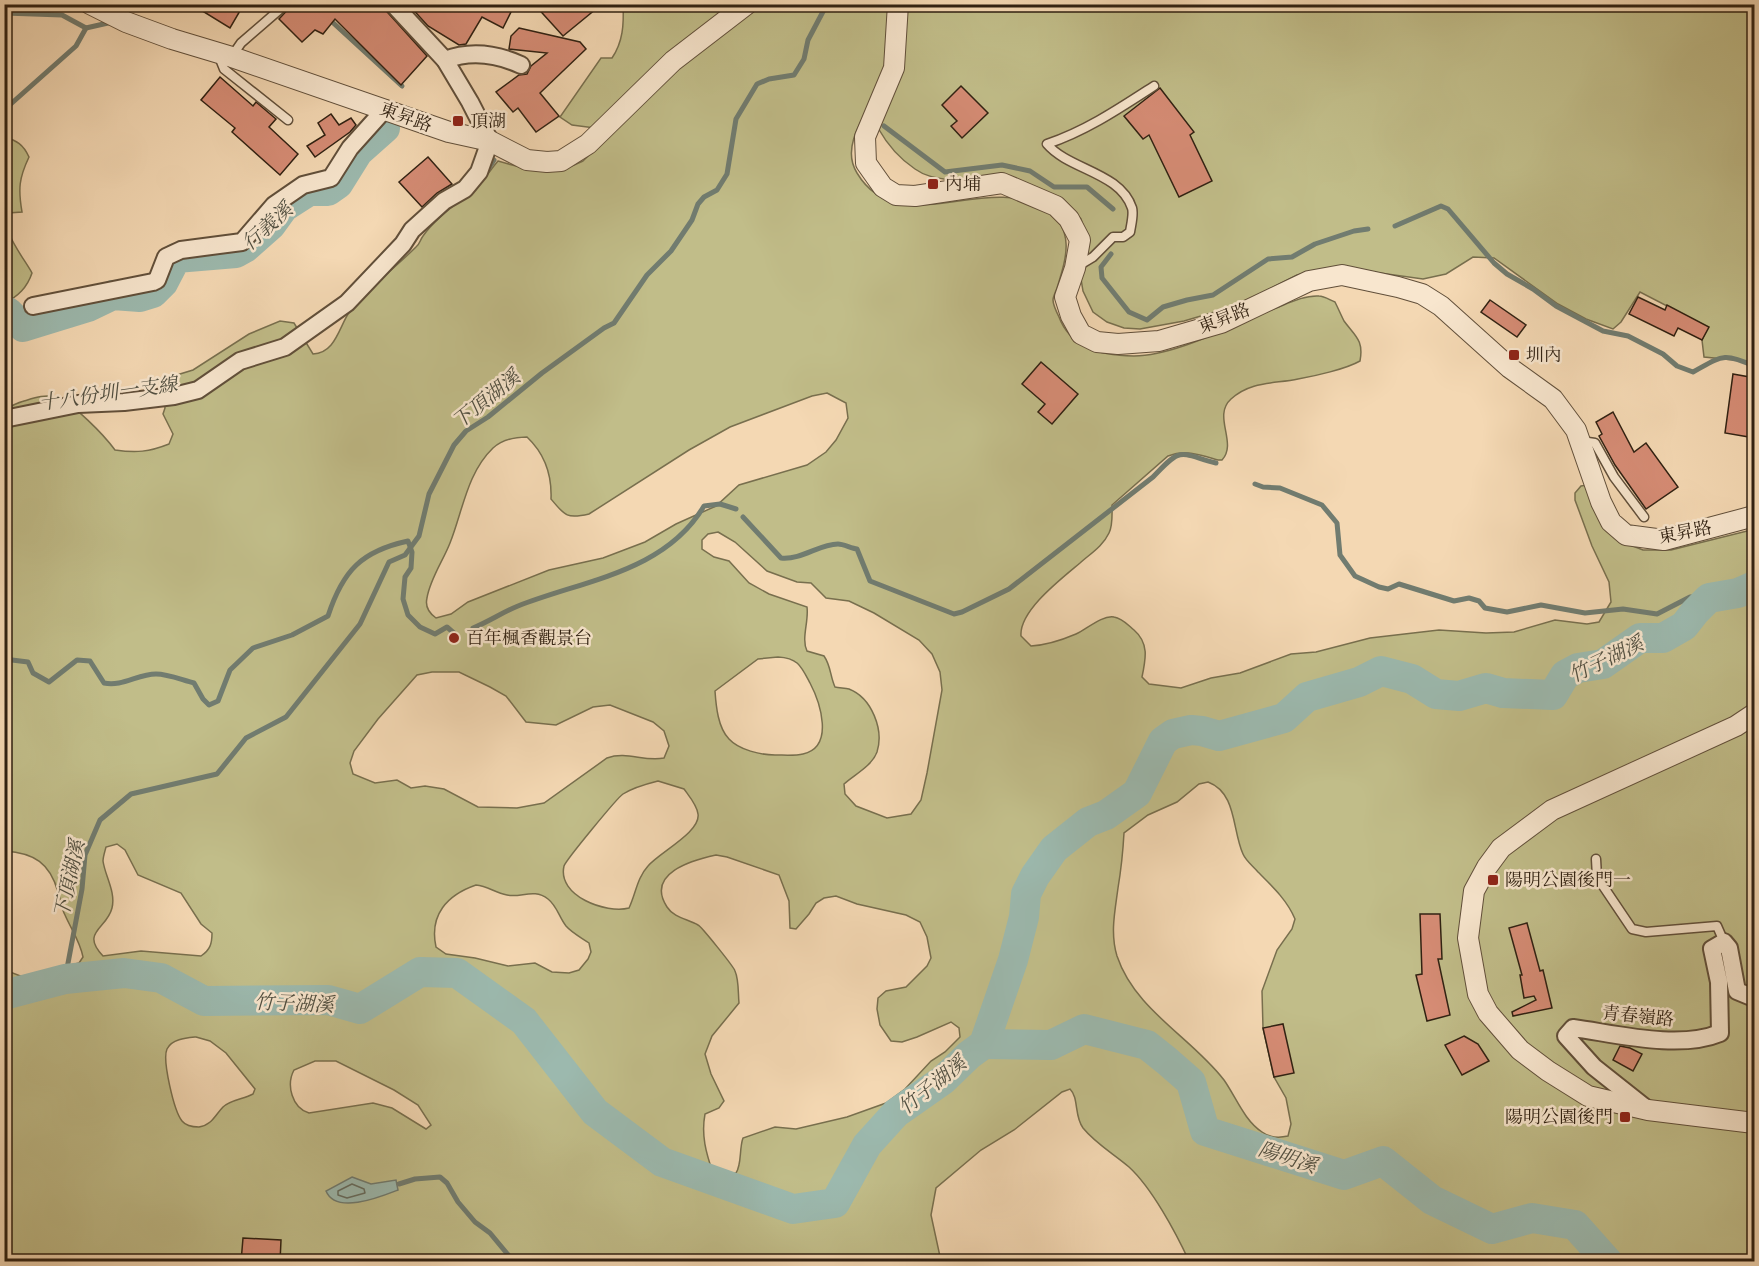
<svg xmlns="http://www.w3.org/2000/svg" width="1759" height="1266" font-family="'Libre Bodoni','Noto Serif TC',serif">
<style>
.green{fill:#c1bd89;stroke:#786f4e;stroke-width:1.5;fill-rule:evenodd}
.water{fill:#9cb9ae;stroke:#717c70;stroke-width:1.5}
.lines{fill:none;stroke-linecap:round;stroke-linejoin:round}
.shore{stroke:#666d60;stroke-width:1.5}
.stream{stroke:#717c70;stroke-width:5}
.river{stroke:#9cb9ae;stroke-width:30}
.building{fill:#d68c75;stroke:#302112;stroke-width:1.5}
.service-casing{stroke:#614f3a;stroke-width:11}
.minor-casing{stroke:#614f3a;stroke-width:20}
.tertiary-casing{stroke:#614f3a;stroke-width:22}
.service{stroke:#f8e6ce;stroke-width:8}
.minor{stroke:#f8e6ce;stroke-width:16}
.tertiary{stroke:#f8e6ce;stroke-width:20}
.poi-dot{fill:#8f2418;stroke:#f8e6ce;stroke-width:2}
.labels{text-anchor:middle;stroke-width:5;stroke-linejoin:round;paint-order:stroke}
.street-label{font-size:18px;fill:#302112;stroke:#f8e6ce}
.poi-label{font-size:18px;fill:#302112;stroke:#f8e6ce;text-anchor:start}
.water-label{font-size:20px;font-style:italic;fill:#504f41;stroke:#f8e6ce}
</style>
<rect width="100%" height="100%" fill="#f4d8b3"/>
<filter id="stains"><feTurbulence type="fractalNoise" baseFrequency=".00333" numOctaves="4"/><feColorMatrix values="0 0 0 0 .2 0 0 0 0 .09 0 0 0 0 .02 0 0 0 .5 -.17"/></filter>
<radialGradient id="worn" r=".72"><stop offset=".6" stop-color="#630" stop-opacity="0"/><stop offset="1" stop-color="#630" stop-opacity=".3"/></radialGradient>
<!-- green -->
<g class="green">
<path d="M623,5H739L595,128L572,125L560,117L601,58H612C623,42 624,24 623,5Z"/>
<path d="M760,5H891C889,23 887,41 886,59C885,66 885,75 883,81C872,108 838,143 857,173C899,243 987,170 1046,210C1076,230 1066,259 1057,288C1056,291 1053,297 1053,300C1053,305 1057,313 1059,317C1071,349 1103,356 1134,356C1177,356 1238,322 1279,307C1291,302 1306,295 1319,296C1324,296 1330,300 1335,302C1338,308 1341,315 1344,321C1355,336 1364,340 1360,361C1346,369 1315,376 1298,379C1274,384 1251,381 1231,399C1212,416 1238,443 1222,460H1218C1201,455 1186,449 1168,456L1112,505C1112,514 1113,525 1109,533C1103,546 1090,554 1080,563C1061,579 1019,611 1021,636L1031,646C1047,645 1062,640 1076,634C1087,629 1102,615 1114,617C1122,618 1128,625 1134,630C1149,643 1146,658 1142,677L1149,684L1181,688L1211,678L1240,673L1291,654L1316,652L1370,638L1439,630L1486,633L1514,632L1555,620L1587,624L1599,622L1611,602L1609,582L1592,546L1575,500V493L1581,486L1587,485L1599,520L1620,541L1643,550H1671L1747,531L1754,533V1261H1189C1176,1233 1152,1188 1129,1167C1114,1154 1096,1144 1083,1128C1074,1116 1079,1098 1070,1089L1062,1092L1014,1130L981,1150L936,1188L931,1215L941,1261H5V970L23,977L79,963L83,957C80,941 71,929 65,915C61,908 61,900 58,892C50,863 34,853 5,851L4,448C14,436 0,427 5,413C7,406 18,403 24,401C34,398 45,394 56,397C73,403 104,435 115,450C136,453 149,452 169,444L173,434L163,414L165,408L161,383L167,378L193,370L249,334L280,321L294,323L313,354C336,353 339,326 350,311C369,287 395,268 416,247C420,244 420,240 423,236C437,216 460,202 477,186C485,179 491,169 498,161C528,170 554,176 583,161L695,53ZM827,393L846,403L848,418L836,440L826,452L807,465L739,485L716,506L676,524L645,542L603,558L549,570L468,602L451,614L436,618C429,613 425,606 427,598C430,579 443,561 450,543C463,510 467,473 493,448C503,439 514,437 527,437C545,454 552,475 551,499C565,516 567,519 589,514L689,450L730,427L812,396ZM718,532L735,542L767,571L797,582L811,583L826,598L849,601L874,613L919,640L932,654L940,672L942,690L927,773L921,800L911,814L887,818L856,806L845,794L844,784C854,775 872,766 877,752C884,730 872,698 849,689C845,688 839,688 835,687C830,676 831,666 824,656L807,651C801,639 809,621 807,607L769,594L749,583L729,561L714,557L702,549V540L708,534ZM778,657C798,658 801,666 810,683C820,702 835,747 803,754C795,756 784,755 775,755C761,755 739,750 729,739C718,728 716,706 715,691L758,659ZM432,672H459L490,687L506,696L526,722L556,725L593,707L610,705L653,722L664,731L669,746L664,758C644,762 627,751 607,758L544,803L517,808L478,807L444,789L425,786L411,788L397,780L375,783L353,774L350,763L354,751L378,719L417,675ZM658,781L684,789C689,796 697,805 698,814C701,832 660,852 648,866C637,878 636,893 629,908C606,914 557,896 564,866C566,860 617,798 623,794C634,787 646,784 658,781ZM1208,782C1237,793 1232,830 1243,854C1246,861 1253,866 1258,872C1272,886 1287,900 1295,919L1292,929L1277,950L1262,991L1263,1028L1274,1077L1286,1098L1291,1124L1288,1136C1279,1138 1270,1138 1262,1132C1244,1120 1236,1097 1224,1080C1191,1037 1135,1010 1117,956C1110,933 1115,911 1118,888C1121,870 1123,851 1124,833L1148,815L1177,802L1199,784ZM117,844L125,850L138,875L181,893L201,924L212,933C212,944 210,950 201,956L141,951L103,956C80,932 107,929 112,908C116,892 105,876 103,861C103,857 105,851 106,847ZM716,855L727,857L779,875L789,901L790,928L796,929L809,914L816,903L824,898L836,896L857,904L906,915L920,922L927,937L931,958L927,966L906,987L886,991L878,998L877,1009L880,1025L891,1041L902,1042L917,1037L951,1022L959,1028L960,1037L945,1052L931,1061L905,1089L886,1103L847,1117L796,1129L775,1127L743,1138C739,1149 742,1164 736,1173L724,1175L713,1173C706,1153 701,1135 705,1114L719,1108L724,1101L711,1074L705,1054L712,1036L739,1003C738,993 739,980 735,971C734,967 701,926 698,925C688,919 674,918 667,907C645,873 693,860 716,855ZM476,885C488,886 495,893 507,895C521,898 534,888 548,899C557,906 559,917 566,926C572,933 582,938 589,943L591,952L588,959L579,970L569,973L552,972L535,963L508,966L475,958L446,954L436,947C429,915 447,895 476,885ZM196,1037L210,1041L226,1053L255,1089L253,1094C244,1099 230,1100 223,1107C215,1115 212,1125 199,1127C192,1127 186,1126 182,1121C174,1111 162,1060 167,1049C172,1039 186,1038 196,1037ZM315,1061H336L394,1090L418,1105L431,1125L426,1129L392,1108L373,1103L309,1113C292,1108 286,1085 294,1070Z"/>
<path d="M903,5H1754V362L1704,357L1702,340L1708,327L1640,292L1621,322L1613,329L1586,319L1558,304L1494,258L1473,257L1446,274L1423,279L1344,268L1323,269L1297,275L1247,300L1218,311L1184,321L1140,329L1124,328L1107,322L1093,312L1083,291L1080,273L1087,238L1081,219L1072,209C1034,200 997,190 959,182C943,178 929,179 915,169C900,159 887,144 878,128Z"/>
<path d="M5,137C17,141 23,144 29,157C19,178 18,189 22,212L8,213C0,230 24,258 32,273C27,288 18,296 5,303Z"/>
</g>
<!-- water -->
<path class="water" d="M352,1177L371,1184L396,1180L398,1190C380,1197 336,1215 326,1191Z"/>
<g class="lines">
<!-- shore -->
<polygon class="shore" points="352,1184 364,1189 365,1193 347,1198 338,1195 338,1191"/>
<!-- stream -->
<g class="stream">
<polyline points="4,13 62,15 86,28 108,23"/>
<polyline points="329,19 402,86"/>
<polyline points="4,110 76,46 86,28"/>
<polyline points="884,126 945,172 1002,165 1030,171 1054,187 1087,187 1113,209"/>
<polyline points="487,171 494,160"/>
<path d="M1395,226L1441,206L1448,209L1494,263L1507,274L1533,289L1556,306L1603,331L1628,336L1663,354L1677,366L1693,372C1722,356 1723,352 1754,366"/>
<polyline points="1111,254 1101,267 1102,278 1129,312 1147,320 1163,307 1187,300 1213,295 1268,259 1292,257 1315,244 1354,231 1368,229"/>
<polyline points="1255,484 1263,487 1280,488 1322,505 1337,523 1340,555 1355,576 1379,587 1388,589 1399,584 1454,601 1469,598 1479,601 1485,608 1507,612 1541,605 1585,613 1623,609 1657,614 1690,597 1701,596 1709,598"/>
<path d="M743,517L781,558C802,560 819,544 838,544C843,544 851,548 857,549L870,581L954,614L962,612L1009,589L1153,477C1182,446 1178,453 1216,463"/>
<path d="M473,628C488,622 503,612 518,606C584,580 665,572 704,506L720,504L736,509"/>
<path d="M4,659L28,662L33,673L49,682L77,660L90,661L104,683C122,687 138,674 156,674C168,674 182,680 194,683L203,699L209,705L218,701L230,670L253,648L292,635L328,616C343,570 362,551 408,541L412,552L411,568L405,577L403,599L408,615L420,627L435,634L447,627L455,634"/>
<polyline points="65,979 82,889 85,855 100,820 131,794 217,774 246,738 286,717 360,624 389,562 405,555 419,536 429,494 454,445 466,431 488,417 542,373 604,328 614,323 647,275 671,251 692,220 698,204 704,197 717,190 727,174 736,119 757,84 769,79 794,75 804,59 808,40 827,4"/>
<polyline points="399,1184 415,1179 440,1177 447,1183 458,1202 475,1222 490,1233 514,1262"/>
</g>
<!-- river -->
<g class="river">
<polyline points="4,314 8,312 23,327 88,307 113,295 140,297 153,293 163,283 176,258 236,253 245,248 271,225 284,207 309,191 328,191 338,184 358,152 385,128"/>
<polyline points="4,995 65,979 124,973 161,978 204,1001 328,1000 360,1009 420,972 457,973 524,1021 595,1112 662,1162 793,1209 835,1203 867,1145 896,1113 943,1080 969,1055 984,1044 1013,960 1024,917 1026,894 1035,876 1054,849 1088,822 1106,815 1137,793 1163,741 1173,734 1191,730 1202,731 1219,736 1284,718 1307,697 1359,682 1381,671 1412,679 1436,694 1459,696 1486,688 1503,693 1553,695 1565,675 1578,668 1603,664 1640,638 1663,638 1684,626 1695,612 1709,598 1738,593 1754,586"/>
<polyline points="984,1044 1051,1045 1084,1029 1147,1045 1167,1061 1191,1082 1205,1131 1344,1175 1383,1161 1432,1200 1492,1229 1532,1218 1575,1225 1608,1262"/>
</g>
</g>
<!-- building -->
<g class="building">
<polygon points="191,4 244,4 230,28"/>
<polygon points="293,4 380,4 427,56 401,85 335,19 323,34 315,30 302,42 279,19"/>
<polygon points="408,4 515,4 503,28 482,17 466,44 459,45 428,26"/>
<polygon points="534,4 602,4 563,36"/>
<polygon points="519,28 580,42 586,49 540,93 559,116 536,132 518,108 513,112 496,92 519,75 527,74 531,66 547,53 509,49 511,36"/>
<polygon points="220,77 253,106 256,102 276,119 269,127 298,154 280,175 232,132 235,128 201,100"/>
<polygon points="961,86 988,113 962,138 951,126 957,121 942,105"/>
<polygon points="1160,88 1194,132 1190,135 1212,181 1179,197 1149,135 1143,139 1124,116"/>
<polygon points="331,114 339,125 351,118 356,125 350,132 315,157 307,146 325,135 318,123"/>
<polygon points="428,157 452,184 437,193 422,207 399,182"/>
<polygon points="1638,297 1665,310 1667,305 1709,327 1702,340 1678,328 1674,336 1629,314"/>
<polygon points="1490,300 1526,325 1517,337 1481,312"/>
<polygon points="1041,362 1078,394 1052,424 1038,412 1045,404 1022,384"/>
<polygon points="1733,374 1755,378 1755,438 1725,433"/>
<polygon points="1613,412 1634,452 1646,443 1678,487 1646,509 1615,465 1599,436 1602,434 1596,422"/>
<polygon points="1420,914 1440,914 1442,959 1438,959 1450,1015 1427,1021 1416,975 1422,974"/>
<polygon points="1527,923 1540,971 1543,970 1552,1008 1513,1016 1512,1012 1536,1000 1534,996 1524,998 1520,975 1522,975 1509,928"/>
<polygon points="1283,1024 1294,1073 1274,1077 1263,1028"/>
<polygon points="1464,1036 1478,1044 1489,1061 1462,1075 1445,1045"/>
<polygon points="1620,1046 1630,1048 1642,1054 1633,1071 1613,1060"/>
<polygon points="243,1238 281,1240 280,1262 241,1262"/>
</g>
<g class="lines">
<!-- service casing -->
<g class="service-casing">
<g id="service">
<polyline points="218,54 224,69 288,120"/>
<polyline points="232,56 241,43 286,4"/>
<path d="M1078,266L1093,257L1113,237H1123L1130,232C1131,225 1134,214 1132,208C1120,172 1069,170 1047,144C1086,131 1120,108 1154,86"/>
<polyline points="1581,441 1595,443 1614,477 1644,517"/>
<polyline points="1596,859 1597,877 1632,929 1646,932 1717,926 1724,942"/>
</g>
</g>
<!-- minor casing -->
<g class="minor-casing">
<g id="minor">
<path d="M445,60C471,50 497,54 521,65"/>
<polyline points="33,306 153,282 157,280 166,257 181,250 242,242 274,205 303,185 331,178 350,148 385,109"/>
<polyline points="4,419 78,404 124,402 174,396 198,390 240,361 285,347 347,303 403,244 412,230 444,201 465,189 479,172 490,141 470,102 445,60 393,4"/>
<path d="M1647,1109L1594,1067L1566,1036L1573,1028C1617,1034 1679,1050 1720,1033L1719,982L1712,949L1724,942L1729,948L1737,991L1754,998"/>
</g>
</g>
<!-- tertiary casing -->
<g class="tertiary-casing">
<g id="tertiary">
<polyline points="90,4 126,22 172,39 232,57 449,132 490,141 527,160 547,162 561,161 588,144 673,61 747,4"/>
<polyline points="898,4 894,68 865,137 866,163 883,187 896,195 915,196 1002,183 1056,206 1069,219 1080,240 1075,268 1065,297 1071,316 1081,334 1097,342 1118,344 1159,341 1221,323 1309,281 1342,275 1398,287 1422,294 1441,306 1510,368 1553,399 1576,430 1601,502 1611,522 1626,535 1664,540 1754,516"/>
<polyline points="1754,714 1736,726 1552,810 1501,848 1487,867 1474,891 1468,938 1478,994 1488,1013 1520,1050 1548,1071 1588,1096 1648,1110 1754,1123"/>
</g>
</g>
<!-- service -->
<use href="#service" class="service"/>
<!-- minor -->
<use href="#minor" class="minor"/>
<!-- tertiary -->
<use href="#tertiary" class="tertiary"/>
</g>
<!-- markers -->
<g class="poi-dot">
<rect x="452" y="115" width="12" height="12" rx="3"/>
<rect x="927" y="178" width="12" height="12" rx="3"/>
<rect x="1508" y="349" width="12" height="12" rx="3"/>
<circle cx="454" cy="638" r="6"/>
<rect x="1487" y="874" width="12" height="12" rx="3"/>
<rect x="1619" y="1111" width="12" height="12" rx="3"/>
</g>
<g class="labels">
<!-- street labels -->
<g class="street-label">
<text transform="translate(406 117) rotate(20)" y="6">東昇路</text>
<text transform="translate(1224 318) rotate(-21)" y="6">東昇路</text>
<text transform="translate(1685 532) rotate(-11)" y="6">東昇路</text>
<text transform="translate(1638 1016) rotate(6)" y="6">青春嶺路</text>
</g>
<!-- poi labels -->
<g class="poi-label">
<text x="470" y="127">頂湖</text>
<text x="945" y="190">內埔</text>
<text x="1526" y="361">圳內</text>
<text x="466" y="644">百年楓香觀景台</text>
<text x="1505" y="886">陽明公園後門一</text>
<text x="1613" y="1123" text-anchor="end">陽明公園後門</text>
</g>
<!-- water labels -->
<g class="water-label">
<text transform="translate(267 226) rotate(-42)" y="7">行義溪</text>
<text transform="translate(108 393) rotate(-8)" y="7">十八份圳一支線</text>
<text transform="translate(486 399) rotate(-39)" y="7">下頂湖溪</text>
<text transform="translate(1606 659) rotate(-26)" y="7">竹子湖溪</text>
<text transform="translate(69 879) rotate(-78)" y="7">下頂湖溪</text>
<text transform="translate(294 1003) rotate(2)" y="7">竹子湖溪</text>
<text transform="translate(932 1085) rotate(-39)" y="7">竹子湖溪</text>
<text transform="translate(1288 1157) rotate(18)" y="7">陽明溪</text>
</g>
</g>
<!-- margin -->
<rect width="1759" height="1266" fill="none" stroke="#f4d8b3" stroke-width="24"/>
<rect x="6" y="6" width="1747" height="1254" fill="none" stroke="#302112" stroke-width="3"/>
<rect x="12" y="12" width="1735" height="1242" fill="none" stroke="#302112" stroke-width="1.5"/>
<rect width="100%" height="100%" filter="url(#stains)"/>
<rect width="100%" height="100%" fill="url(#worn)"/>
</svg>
